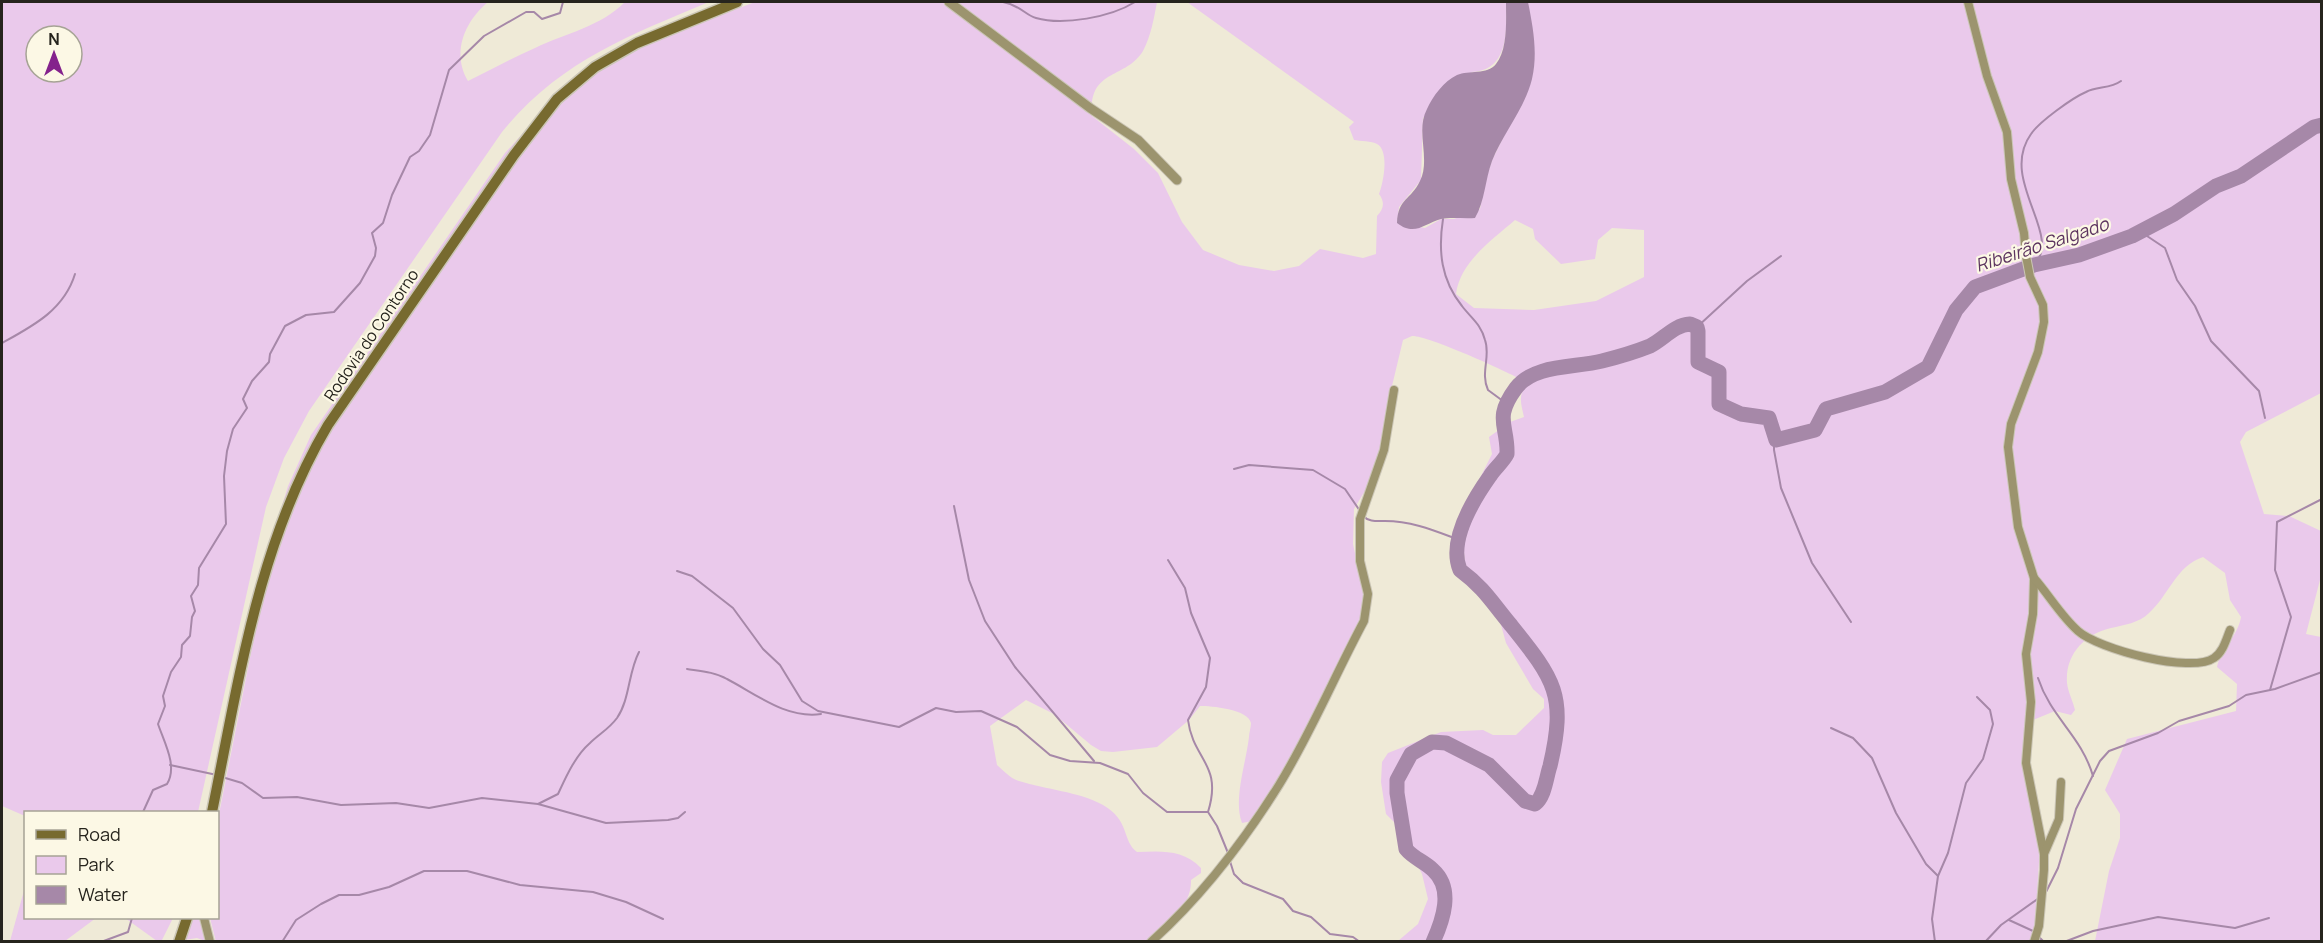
<svg xmlns="http://www.w3.org/2000/svg" width="2323" height="943" font-family="Manrope,sans-serif">
<style>
.green{fill:#eac9eb;fill-rule:evenodd}
.water{fill:#a688a8}
.lines{fill:none;stroke-linecap:round;stroke-linejoin:round}
.stream{stroke:#a688a8;stroke-width:2}
.river{stroke:#a688a8;stroke-width:15}
.minor-casing{stroke:#cbc6b6;stroke-width:10}
.tertiary-casing{stroke:#cbc6b6;stroke-width:11}
.secondary-casing{stroke:#cbc6b6;stroke-width:13}
.minor{stroke:#9c946e;stroke-width:8}
.tertiary{stroke:#9c946e;stroke-width:9}
.secondary{stroke:#776a2f;stroke-width:10}
.labels{text-anchor:middle;stroke-width:4.5;stroke-linejoin:round;paint-order:stroke}
.street-label{font-size:16px;fill:#26241d;stroke:#fcf8e5}
.water-label{font-size:18px;font-style:italic;fill:#5c335f;stroke:#fcf8e5}
</style>
<rect width="100%" height="100%" fill="#efead7"/>
<!-- green -->
<g class="green">
<path d="M2,2H488C465,21 451,53 468,81C490,70 512,58 535,48C566,33 600,27 625,2H709C628,36 560,61 502,132L309,411L284,458L266,507L198,812H26L25,816L2,806ZM36,36H72V72H36Z"/>
<path d="M755,2H1157C1154,18 1151,36 1143,51C1125,80 1088,68 1092,116L1134,149L1158,173L1182,222L1203,250L1239,265L1274,271L1299,266L1320,249L1363,258L1376,254L1377,216C1384,209 1385,202 1379,194C1383,184 1390,151 1377,144C1372,141 1360,141 1354,140L1349,127L1354,122L1187,2H1506C1507,30 1509,70 1472,72L1423,118L1421,180L1399,207L1397,223L1425,228L1441,219H1454L1480,209L1484,185L1492,160L1531,81L1528,2H2321V393L2246,432L2240,442L2264,514L2289,516L2321,531L2320,580L2306,634L2321,637V941H2095L2109,871L2120,838V814L2105,790L2127,739L2236,711L2237,684L2217,667C2221,648 2238,636 2241,617L2230,600L2225,573L2203,557C2176,566 2169,595 2149,613C2139,623 2124,625 2111,628C2085,634 2065,654 2067,683C2068,692 2073,701 2075,710L2071,715L2055,711L2033,720L2030,769L2041,830L2034,941H1398L1418,924L1428,899L1422,874L1395,823L1386,814L1381,782L1382,762L1388,753L1441,732L1483,730L1493,735H1516L1544,708V699L1533,689L1506,643L1495,603L1465,564L1463,540L1455,528L1492,454L1489,437L1510,422L1524,417C1521,404 1517,393 1529,384C1514,374 1427,335 1412,336C1409,337 1406,339 1403,340L1392,386L1391,413L1369,484L1354,509L1353,544L1364,597L1359,634L1274,791L1252,821L1242,823C1233,800 1246,763 1249,737C1249,733 1251,727 1251,723C1248,709 1211,706 1200,706L1189,720L1157,747L1113,752L1101,751L1091,745L1054,714L1026,700L990,726L997,765C1003,770 1011,779 1019,781C1047,790 1077,791 1103,805C1130,820 1122,841 1137,852C1161,851 1183,849 1201,868V873L1191,880C1192,906 1168,923 1151,941L216,942L210,918H218V819L277,522L288,486L311,435L505,153C529,127 552,99 582,80C635,46 696,25 755,2ZM1515,220L1533,229L1535,239L1561,264L1595,259L1598,240L1612,228L1644,230V277L1596,301L1534,310L1474,308L1456,294C1460,262 1492,240 1515,220Z"/>
<polygon points="25,887 26,918 96,918 65,941 10,941"/>
<polygon points="125,918 173,918 161,942 157,941"/>
<polygon points="192,918 199,918 205,941 197,938 184,940"/>
</g>
<!-- water -->
<path class="water" d="M1506,2H1528C1533,27 1538,53 1532,79C1525,108 1503,133 1492,161C1485,180 1485,201 1475,218C1465,219 1451,217 1441,219C1425,223 1415,237 1397,223C1398,198 1411,200 1420,181C1431,159 1415,131 1427,109C1433,96 1444,81 1457,75C1469,70 1487,75 1496,64C1508,49 1506,20 1506,2Z"/>
<g class="lines">
<!-- stream -->
<g class="stream">
<path d="M1003,2C1020,5 1025,15 1036,18C1063,26 1111,17 1135,2"/>
<path d="M1443,219C1438,251 1441,280 1462,306C1471,318 1481,324 1485,340C1491,356 1480,373 1488,390L1507,404"/>
<polyline points="2141,232 2165,248 2177,280 2195,306 2211,341 2259,391 2265,418"/>
<path d="M2034,265C2064,235 1998,180 2031,134C2039,122 2072,98 2086,92C2097,86 2110,89 2121,81"/>
<polyline points="1697,327 1747,281 1781,256"/>
<path d="M2,343C33,326 64,310 75,274"/>
<polyline points="1774,438 1774,450 1781,488 1812,563 1851,622"/>
<polyline points="1234,469 1249,465 1313,470 1345,489 1360,511"/>
<polyline points="954,506 969,580 985,621 1015,667 1094,761"/>
<path d="M1363,516C1369,522 1376,521 1385,521C1411,521 1433,530 1457,539"/>
<path d="M1168,560L1185,588L1191,613L1210,658L1206,687L1188,720C1193,760 1223,764 1208,812"/>
<polyline points="677,571 692,576 733,608 763,649 780,665 802,701 818,711 899,727 936,708 956,712 981,711 1017,727 1050,755 1070,761 1100,763 1128,774 1143,793 1167,812 1208,812"/>
<path d="M687,669C700,671 715,672 727,679C756,694 786,719 821,714"/>
<path d="M2038,678C2051,718 2081,735 2093,776"/>
<polyline points="2270,690 2291,617 2275,570 2277,522 2322,499"/>
<polyline points="1831,728 1853,738 1872,758 1896,813 1926,864 1938,876"/>
<polyline points="170,765 217,775"/>
<polyline points="222,777 242,783 263,798 297,797 341,805 396,803 429,808 482,798 538,804 606,823 668,820 678,818 685,812"/>
<path d="M538,804L558,794C566,777 575,756 590,743C599,734 609,729 617,718C630,699 628,673 639,652"/>
<path d="M143,812L153,790L167,784C178,766 164,742 158,724L165,706L163,696L171,672L181,657L182,645L190,636L192,617L195,611L191,596L198,585L199,568L226,524L224,476L227,451L233,429L247,408L243,399L252,381L269,362L270,354L285,326L306,315L334,312L360,283L375,256L376,248L372,233L383,223L392,195L410,157L419,151L430,135L449,70L484,36L526,12H534L542,19L560,13L563,2"/>
<polyline points="1208,812 1217,826 1228,853"/>
<polyline points="1229,858 1234,874 1243,883 1283,899 1293,911 1311,917 1330,934 1353,937 1360,942"/>
<polyline points="2046,892 2058,868 2076,809 2100,761 2109,751 2158,733 2179,721 2229,706 2246,695 2275,689 2322,672"/>
<polyline points="2009,920 2033,931 2044,942"/>
<polyline points="101,942 128,932 132,918"/>
<polyline points="282,942 296,920 321,904 339,895 359,895 389,887 424,871 467,871 520,885 593,892 626,902 663,919"/>
<polyline points="1935,942 1932,919 1938,876 1948,853 1966,783 1983,759 1993,724 1990,710 1977,697"/>
<polyline points="1985,942 2001,925 2039,898"/>
<polyline points="2064,942 2093,931 2158,917 2235,928 2269,918"/>
</g>
<!-- river -->
<path class="river" d="M1433,942C1443,920 1454,889 1433,870C1425,862 1413,858 1406,849L1397,793V780L1411,754L1432,742L1446,743L1489,765L1525,801L1535,804C1545,796 1546,778 1550,766C1567,694 1554,679 1510,624C1491,601 1484,588 1460,570C1448,541 1473,500 1490,476C1495,468 1503,462 1507,454C1508,425 1493,419 1516,388C1534,364 1575,368 1602,361C1618,357 1635,352 1650,346C1664,339 1674,325 1690,324L1697,327L1698,331V362L1719,372V404L1741,414L1769,418L1776,440L1815,430L1826,409L1885,392L1928,367L1956,310L1975,287L2034,265L2079,255L2132,236L2174,214L2216,186L2241,176L2314,127L2322,125"/>
<!-- minor casing -->
<g class="minor-casing">
<g id="minor">
<polyline points="1968,2 1987,76 2007,132 2011,179 2024,233 2026,256 2030,277 2043,305 2044,322 2038,352 2011,424 2008,447 2018,527 2034,578 2033,614 2026,654 2031,702 2026,763 2044,854 2044,870 2039,926 2034,942"/>
<path d="M2034,578C2049,595 2061,616 2078,631C2098,649 2191,674 2214,658C2223,652 2226,640 2230,630"/>
<polyline points="2044,854 2059,819 2061,782"/>
<polyline points="204,918 210,942"/>
<path d="M1151,942C1201,897 1244,841 1279,785C1311,733 1335,675 1364,621L1368,594L1360,561V519L1384,450L1394,390"/>
</g>
</g>
<!-- tertiary casing -->
<g class="tertiary-casing">
<polyline id="tertiary" points="949,2 1090,108 1138,140 1177,180"/>
</g>
<!-- secondary casing -->
<g class="secondary-casing">
<g id="secondary">
<path d="M212,812C239,680 258,543 328,425L514,155L557,99L595,67L637,43L737,2"/>
<polyline points="179,942 187,918"/>
</g>
</g>
<!-- minor -->
<use href="#minor" class="minor"/>
<!-- tertiary -->
<use href="#tertiary" class="tertiary"/>
<!-- secondary -->
<use href="#secondary" class="secondary"/>
</g>
<g class="labels">
<!-- street labels -->
<g class="street-label">
<text transform="translate(371 335) rotate(-56)" y="6">Rodovia do Contorno</text>
</g>
<!-- water labels -->
<g class="water-label">
<text transform="translate(2042 245) rotate(-18)" y="6">Ribeirão Salgado</text>
</g>
</g>
<!-- border -->
<rect width="2323" height="943" fill="none" stroke="#26241d" stroke-width="6"/>
<!-- legend -->
<rect x="24" y="811" width="195" height="108" fill="#fcf8e5" stroke="#a6a395" stroke-width="1.5"/>
<rect x="36" y="830" width="30" height="9" fill="#776a2f" stroke="#a6a395" stroke-width="1.5"/>
<text x="78" y="841" font-size="18" fill="#26241d">Road</text>
<rect x="36" y="856" width="30" height="18" fill="#eac9eb" stroke="#a6a395" stroke-width="1.5"/>
<text x="78" y="871" font-size="18" fill="#26241d">Park</text>
<rect x="36" y="886" width="30" height="18" fill="#a688a8" stroke="#a6a395" stroke-width="1.5"/>
<text x="78" y="901" font-size="18" fill="#26241d">Water</text>
<!-- north arrow -->
<g transform="translate(54 54)"><circle r="28" fill="#fcf8e5" stroke="#a6a395" stroke-width="1.5"/>
<path d="M0-4.5L10 22L0 15L-10 22Z" fill="#84228c"/>
<text y="-9" font-size="16" font-weight="bold" text-anchor="middle" fill="#26241d">N</text>
</g>
</svg>
